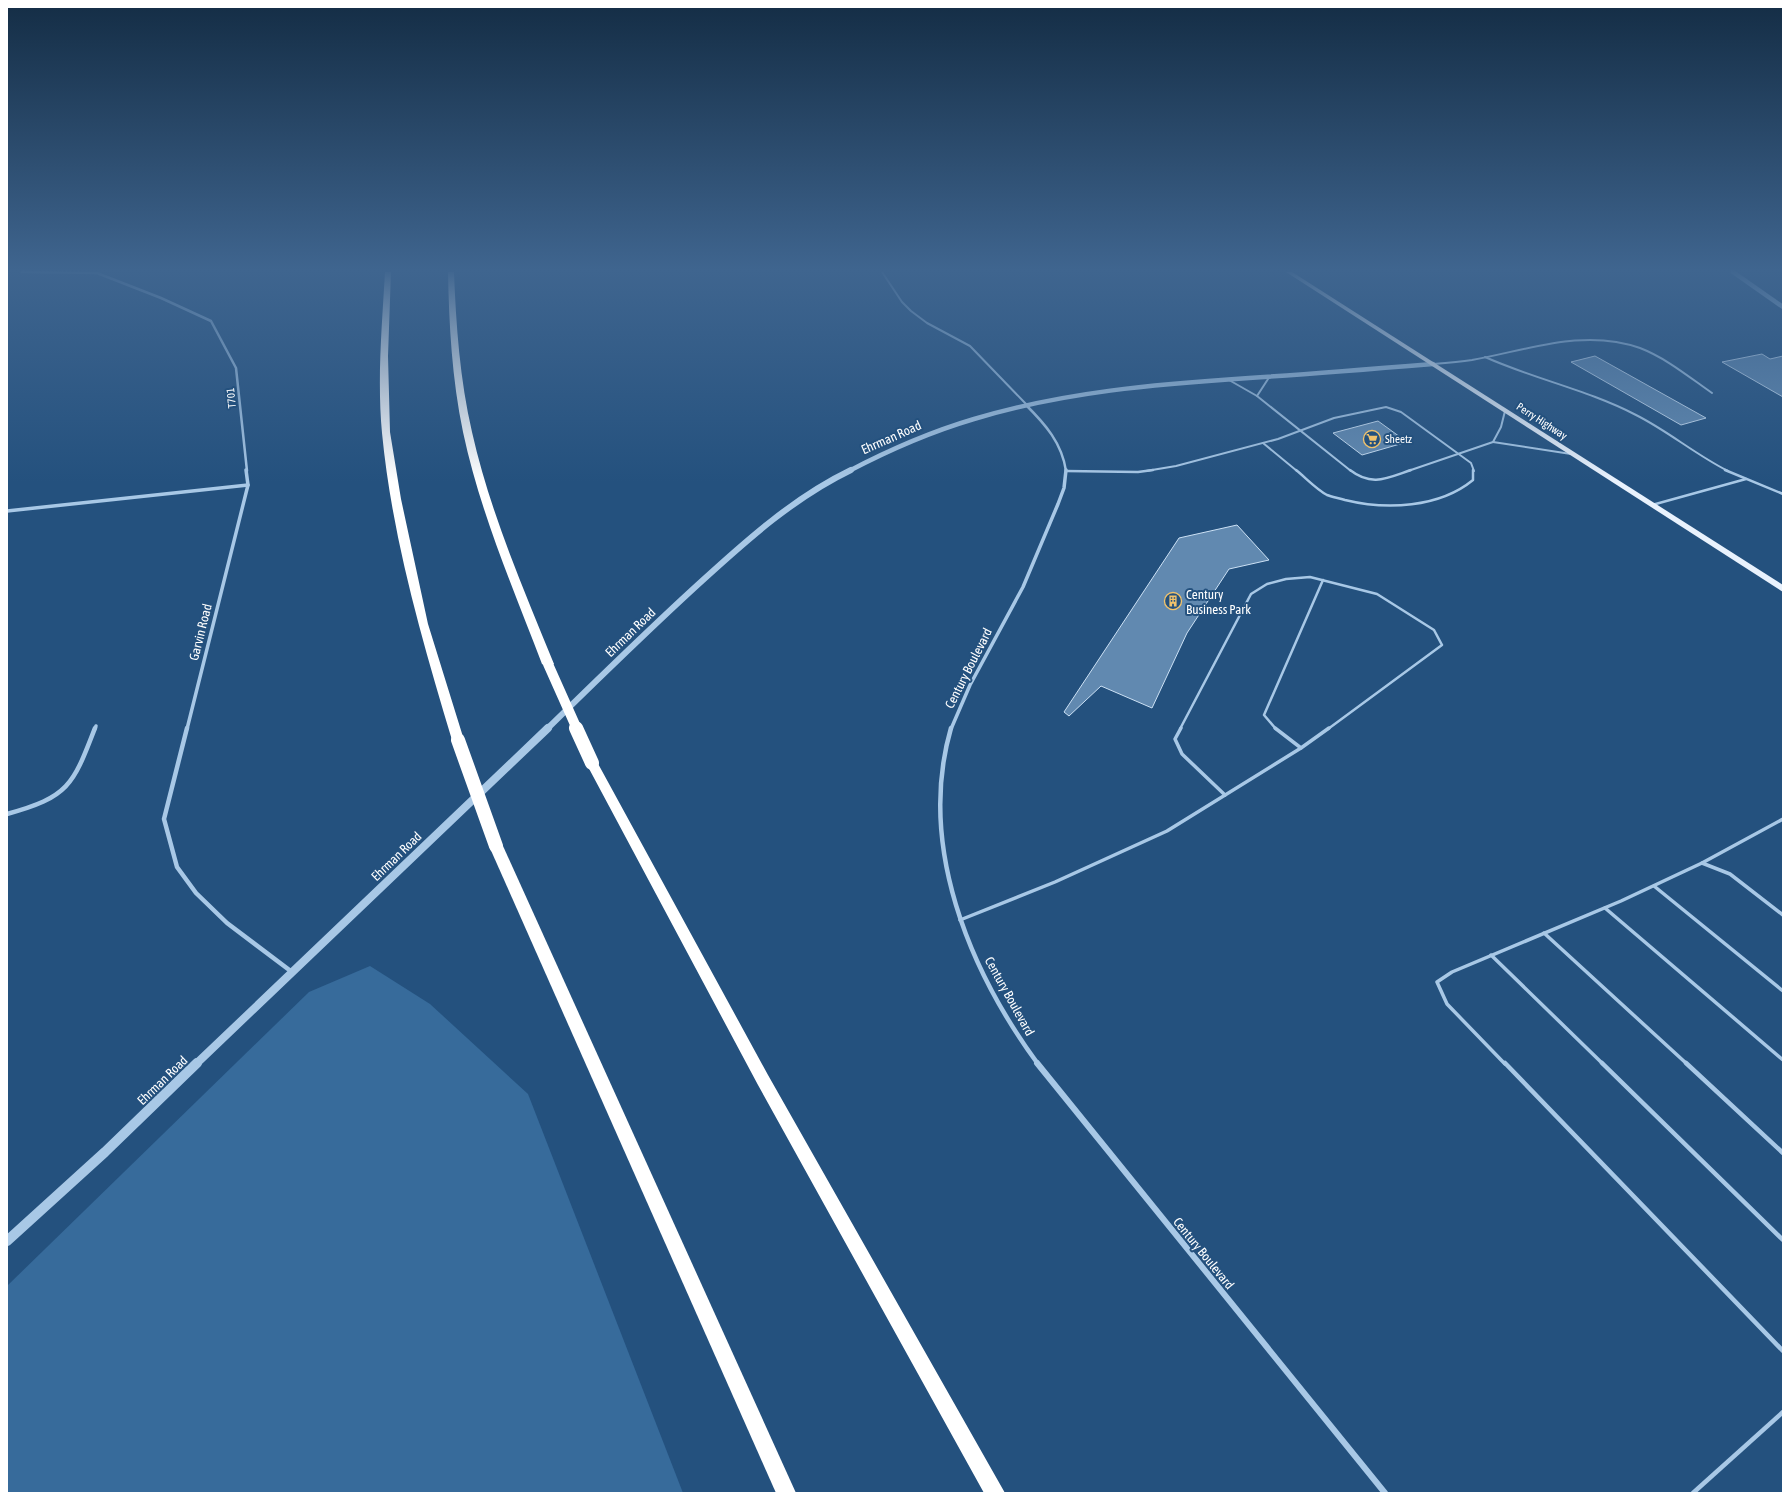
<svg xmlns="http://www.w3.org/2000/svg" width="1790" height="1500" font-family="'Asap Condensed',sans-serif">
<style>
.green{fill:#376b9b}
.building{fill:#6189b0;stroke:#cce1f5}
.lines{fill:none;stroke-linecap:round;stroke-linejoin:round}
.service-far3{stroke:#a8c8e6;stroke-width:2}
.service-far2{stroke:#a8c8e6;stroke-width:2.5}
.service-far1{stroke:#a8c8e6;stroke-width:3.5}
.service{stroke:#a8c8e6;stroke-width:4.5}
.minor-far3{stroke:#a8c8e6;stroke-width:2.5}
.minor-far2{stroke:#a8c8e6;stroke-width:3.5}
.minor-far1{stroke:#a8c8e6;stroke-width:4.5}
.minor{stroke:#a8c8e6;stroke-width:6}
.tertiary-far3{stroke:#a8c8e6;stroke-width:4.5}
.tertiary-far2{stroke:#a8c8e6;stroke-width:6}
.tertiary-far1{stroke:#a8c8e6;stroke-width:8}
.tertiary{stroke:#a8c8e6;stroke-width:10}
.primary{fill:#e9f2fd;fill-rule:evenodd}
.motorway{fill:#fff;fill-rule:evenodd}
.motorway-bridge-far1{stroke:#fff;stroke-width:10}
.motorway-bridge{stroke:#fff;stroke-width:14}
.labels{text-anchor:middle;stroke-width:4;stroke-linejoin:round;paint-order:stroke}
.far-street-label{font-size:11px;fill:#fff;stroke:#24517e}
.far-poi-label{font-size:11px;fill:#fff;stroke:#24517e;text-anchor:start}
.street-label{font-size:13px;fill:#fff;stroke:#24517e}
.poi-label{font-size:13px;fill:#fff;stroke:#24517e;text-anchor:start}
</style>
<rect width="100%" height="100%" fill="#24517e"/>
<!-- green -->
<polygon class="green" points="370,966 430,1004 528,1094 683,1493 7,1493 7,1286 309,992"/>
<!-- building -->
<g class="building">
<polygon points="1762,354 1770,359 1783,356 1783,397 1722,362"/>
<polygon points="1595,356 1706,418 1681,425 1571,362"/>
<polygon points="1378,421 1407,442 1362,455 1333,433"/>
<polygon points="1237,525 1269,560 1229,569 1187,633 1152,708 1101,686 1069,716 1064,712 1179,538"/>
</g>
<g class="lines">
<!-- service-far3 -->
<g class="service-far3">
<polyline points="882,272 902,302 911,311 927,323 970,346 1026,404"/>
<path d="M1485,357C1534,379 1588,390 1636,415C1668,431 1696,455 1728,471"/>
<path d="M1433,364C1446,363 1459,362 1472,360C1528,350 1584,328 1640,348C1666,358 1689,377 1712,393"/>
<polyline points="1229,380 1257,396 1351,471"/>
<polyline points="1257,396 1270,376"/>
<polyline points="1505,411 1501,427 1493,442 1571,454"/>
<polyline points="1263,443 1297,471"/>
<polyline points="1146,471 1176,466 1278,439 1334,418 1386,407 1401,412 1471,463 1474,471"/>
<polyline points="1408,471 1493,442"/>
</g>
<!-- service-far2 -->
<g class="service-far2">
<path d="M1296,470C1306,478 1316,489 1327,495C1332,497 1339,498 1345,500C1386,510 1439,508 1473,480V470"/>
<path d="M1350,470C1372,487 1387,478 1411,470"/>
<polyline points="1725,470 1783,494"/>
<polyline points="1066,471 1138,472 1153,470"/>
<polyline points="1652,505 1746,479"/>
<polyline points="1180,729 1251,594 1267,584 1286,579 1310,577 1377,594 1434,630 1442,645 1328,729"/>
<polyline points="1276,729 1264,715 1323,580"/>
</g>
<!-- service-far1 -->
<g class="service-far1">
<polyline points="1181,728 1175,739 1182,754 1225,795"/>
<polyline points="1275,728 1301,748"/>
<polyline points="1702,863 1783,819"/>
<polyline points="1654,886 1783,991"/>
<polyline points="1605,908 1783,1060"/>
<polyline points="960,920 1055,882 1167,831 1301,748 1329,728"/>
<polyline points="1544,933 1687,1064"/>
<polyline points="1491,955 1603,1064"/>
<polyline points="1505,1064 1447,1004 1437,982 1452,972 1621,901 1702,863 1730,874 1783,915"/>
</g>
<!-- service -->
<g class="service">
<polyline points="1505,1063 1783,1351"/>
<polyline points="1602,1063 1783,1240"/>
<polyline points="1686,1063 1783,1153"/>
<polyline points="1693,1493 1783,1412"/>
</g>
<!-- minor-far3 -->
<g class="minor-far3">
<polyline points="22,272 97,273 161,298 211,321 236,368 247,471"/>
<path d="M1026,405C1045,424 1062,443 1066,471"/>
</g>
<!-- minor-far2 -->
<g class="minor-far2">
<polyline points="7,511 248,485"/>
<polyline points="95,729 96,726"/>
<polyline points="187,729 248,485 246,470"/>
<polyline points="951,729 970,685 1023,587 1058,504 1064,488 1066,470"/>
</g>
<!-- minor-far1 -->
<g class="minor-far1">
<polyline points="187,728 164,819 177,867 196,893 227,923 292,972"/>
<path d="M951,728C917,845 969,970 1038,1064"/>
<path d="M7,814C69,797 73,785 95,728"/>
</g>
<!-- minor -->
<polyline class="minor" points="1037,1063 1385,1493"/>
<!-- tertiary-far3 -->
<g class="tertiary-far3">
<polyline points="1733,272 1783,307"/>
<path d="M849,471C889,450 930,432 974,419C1063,392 1157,384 1249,378C1310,374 1372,369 1433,364"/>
</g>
<!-- tertiary-far2 -->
<path class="tertiary-far2" d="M547,729C598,679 650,628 703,580C748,539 795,497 851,470"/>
<!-- tertiary-far1 -->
<polyline class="tertiary-far1" points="196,1064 548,728"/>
<!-- tertiary -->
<polyline class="tertiary" points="7,1241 105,1152 197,1063"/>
<!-- primary -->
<polygon class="primary" points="1286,272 1292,272 1783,585 1783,592"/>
<!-- motorway -->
<g class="motorway">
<path d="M385,272H391L388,356L390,432L401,499L428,624L464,740L462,743H454L452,740C422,640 392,537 382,433C377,380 382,325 385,272Z"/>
<path d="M448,272H454C456,325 460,380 472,432C490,512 523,588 554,664L548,668L542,664C513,588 480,512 463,432C452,379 449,325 448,272Z"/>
<polygon points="592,758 596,760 768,1075 1005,1493 984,1493 758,1085 586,763 588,760"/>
<polygon points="496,841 501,842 503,846 796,1493 776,1493 489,846 491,842"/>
</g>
<!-- motorway-bridge-far1 -->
<polyline class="motorway-bridge-far1" points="548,664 577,729"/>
<!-- motorway-bridge -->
<g class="motorway-bridge">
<polyline points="576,728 592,763"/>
<polyline points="458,740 496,846"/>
</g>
</g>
<!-- sky -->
<linearGradient id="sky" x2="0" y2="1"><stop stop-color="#142d45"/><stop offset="0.56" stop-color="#3f658f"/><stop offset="1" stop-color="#3f658f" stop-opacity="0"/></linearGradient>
<rect width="1790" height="482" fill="url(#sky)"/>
<!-- icons -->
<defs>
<g id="supermarket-ring" transform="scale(0.9)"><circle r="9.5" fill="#24517e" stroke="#f0c26c" stroke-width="1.5"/><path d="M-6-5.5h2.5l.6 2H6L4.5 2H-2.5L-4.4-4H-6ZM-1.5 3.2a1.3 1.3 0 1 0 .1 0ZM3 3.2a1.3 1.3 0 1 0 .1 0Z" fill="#f0c26c"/></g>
<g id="building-ring" transform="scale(0.9)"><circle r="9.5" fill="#24517e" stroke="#f0c26c" stroke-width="1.5"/><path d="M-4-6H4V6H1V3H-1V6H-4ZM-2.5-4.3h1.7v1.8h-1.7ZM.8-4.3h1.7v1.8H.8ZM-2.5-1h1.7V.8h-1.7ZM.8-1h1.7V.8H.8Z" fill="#f0c26c"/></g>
</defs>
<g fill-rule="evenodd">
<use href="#supermarket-ring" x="1372" y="439"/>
<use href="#building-ring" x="1173" y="601"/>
</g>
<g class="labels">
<!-- far-street labels -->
<g class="far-street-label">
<text transform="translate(231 398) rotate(-96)" y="4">T701</text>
<text transform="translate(1542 421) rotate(33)" y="4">Perry Highway</text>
</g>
<!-- far-poi labels -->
<g class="far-poi-label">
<text x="1385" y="443">Sheetz</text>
</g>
<!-- street labels -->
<g class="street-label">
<text transform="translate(891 437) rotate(-24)" y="5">Ehrman Road</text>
<text transform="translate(200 632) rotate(-76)" y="5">Garvin Road</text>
<text transform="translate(630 632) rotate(-44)" y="5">Ehrman Road</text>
<text transform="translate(968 668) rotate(-63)" y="5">Century Boulevard</text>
<text transform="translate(396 856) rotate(-44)" y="5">Ehrman Road</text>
<text transform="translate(1010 996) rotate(61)" y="5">Century Boulevard</text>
<text transform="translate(162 1080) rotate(-44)" y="5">Ehrman Road</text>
<text transform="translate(1204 1253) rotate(51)" y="5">Century Boulevard</text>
</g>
<!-- poi labels -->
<g class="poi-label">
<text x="1186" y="599">Century<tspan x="1186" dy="15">Business Park</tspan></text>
</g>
</g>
<!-- border -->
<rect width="1790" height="1500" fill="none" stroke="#ffffff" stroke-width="16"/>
</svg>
